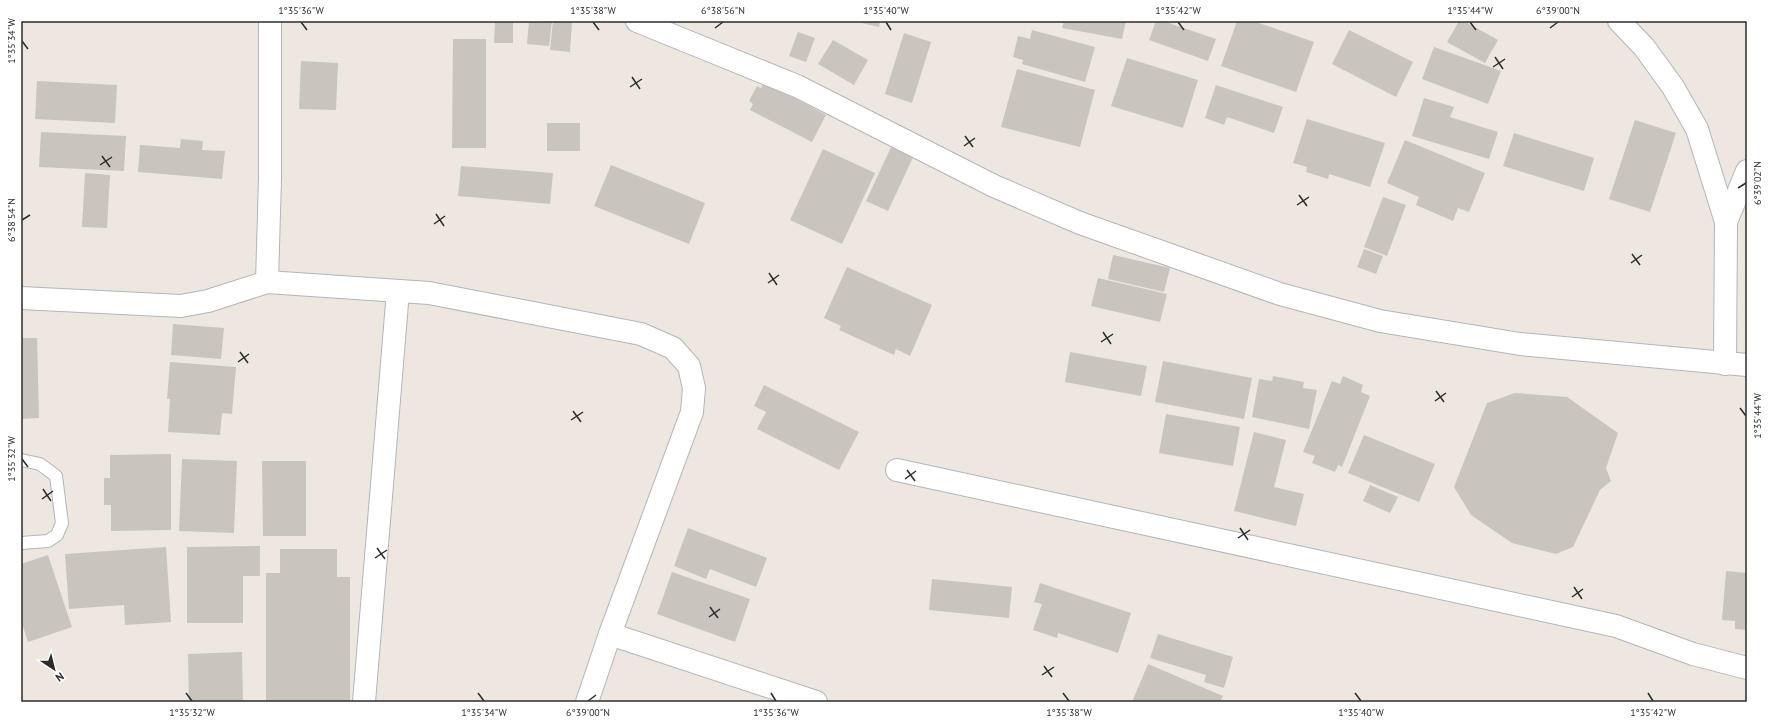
<svg xmlns="http://www.w3.org/2000/svg" width="1768" height="723" font-family="'PT Sans',sans-serif">
<style>
.building{fill:#c9c4be}
.lines{fill:none;stroke-linecap:round;stroke-linejoin:round}
.lane-casing{stroke:#b2b5bf;stroke-width:14}
.street-casing{stroke:#b2b5bf;stroke-width:24}
.secondary-casing{stroke:#b2b5bf;stroke-width:24}
.lane{stroke:#fff;stroke-width:12}
.street{stroke:#fff;stroke-width:22}
.secondary{stroke:#fff;stroke-width:22}
.ticks{fill:none;stroke:#2c2c2c;stroke-width:1.5}
.neatline{fill:none;stroke:#2c2c2c;stroke-width:1.5}
.ticks-label{font-size:10px;text-anchor:middle;fill:#2c2c2c}
</style>
<rect width="100%" height="100%" fill="#eee7df"/>
<!-- building -->
<g class="building">
<polygon points="495,21 513,21 513,43 494,43"/>
<polygon points="529,21 552,21 549,46 527,44"/>
<polygon points="553,21 572,22 570,52 550,50"/>
<polygon points="853,21 880,21 879,27"/>
<polygon points="1064,21 1126,21 1122,39 1062,28"/>
<polygon points="1156,21 1163,21 1216,39 1208,61 1149,40"/>
<polygon points="1237,21 1253,21 1314,42 1296,92 1221,66"/>
<polygon points="1459,21 1464,21 1498,40 1485,63 1447,42"/>
<polygon points="1032,30 1095,47 1085,82 1022,64 1023,60 1013,57 1018,36 1030,39"/>
<polygon points="1349,30 1413,62 1396,97 1332,64"/>
<polygon points="798,32 815,38 806,62 789,56"/>
<polygon points="904,33 931,42 912,103 885,94"/>
<polygon points="453,39 486,39 486,148 452,148"/>
<polygon points="833,40 868,60 854,85 818,64"/>
<polygon points="1434,47 1501,71 1488,104 1422,79"/>
<polygon points="1127,58 1198,80 1183,128 1111,106"/>
<polygon points="301,61 338,63 336,110 299,109"/>
<polygon points="1017,69 1095,90 1080,147 1001,127"/>
<polygon points="37,81 117,85 115,123 35,119"/>
<polygon points="764,82 826,115 812,142 750,110 753,104 749,101 757,86 761,88"/>
<polygon points="1216,85 1283,107 1274,133 1227,117 1224,125 1205,118"/>
<polygon points="1424,98 1454,107 1450,117 1498,132 1489,159 1412,136"/>
<polygon points="1307,119 1385,143 1370,187 1329,174 1328,179 1306,172 1307,167 1293,163"/>
<polygon points="1635,120 1676,133 1650,212 1609,199"/>
<rect x="547" y="123" width="33" height="28"/>
<polygon points="41,132 126,136 124,171 39,167"/>
<polygon points="1514,133 1594,158 1584,191 1503,166"/>
<polygon points="181,139 203,141 202,150 225,151 222,179 138,172 140,145 180,148"/>
<polygon points="1405,140 1485,173 1469,212 1458,208 1453,221 1416,205 1419,197 1387,183"/>
<polygon points="893,143 915,153 888,211 866,201"/>
<polygon points="823,149 875,173 842,244 790,220"/>
<polygon points="611,165 705,203 689,244 594,206"/>
<polygon points="461,166 553,173 550,204 458,196"/>
<polygon points="85,173 110,175 107,228 82,227"/>
<polygon points="1383,197 1406,205 1387,256 1364,247"/>
<polygon points="1364,249 1383,256 1376,274 1357,267"/>
<polygon points="1113,255 1170,268 1164,292 1108,279"/>
<polygon points="847,267 932,305 910,356 896,349 894,355 839,330 841,326 824,318"/>
<polygon points="1098,278 1167,294 1160,322 1091,306"/>
<polygon points="173,324 224,328 221,359 171,355"/>
<polygon points="21,338 37,338 39,418 21,419"/>
<polygon points="1070,352 1147,366 1141,396 1065,382"/>
<polygon points="1163,361 1252,378 1244,419 1155,402"/>
<polygon points="170,362 236,367 232,414 222,413 220,435 168,432 170,399 167,399"/>
<polygon points="1273,376 1304,382 1303,388 1317,390 1309,429 1252,417 1259,379 1272,381"/>
<polygon points="1343,376 1363,385 1361,392 1370,396 1342,467 1338,465 1335,472 1312,463 1315,456 1303,452 1332,381 1340,384"/>
<polygon points="764,385 859,432 839,470 757,429 766,412 754,406"/>
<polygon points="1515,393 1567,397 1618,433 1606,468 1611,481 1600,490 1573,547 1556,554 1512,543 1471,515 1454,487 1487,403"/>
<polygon points="1166,414 1240,427 1233,466 1159,453"/>
<polygon points="1254,432 1286,440 1274,487 1304,494 1296,526 1234,511"/>
<polygon points="1364,435 1435,464 1419,502 1348,473"/>
<polygon points="171,454 171,530 111,531 111,505 104,505 104,478 110,478 110,455"/>
<polygon points="182,459 237,461 234,533 179,531"/>
<polygon points="262,461 306,461 306,536 263,536"/>
<polygon points="1370,485 1398,497 1390,513 1363,501"/>
<polygon points="688,528 767,558 756,587 710,569 706,579 674,566"/>
<polygon points="260,546 260,576 243,576 243,623 187,623 187,547"/>
<polygon points="166,547 171,622 125,625 124,605 69,609 65,554"/>
<polygon points="280,549 337,549 337,577 350,577 350,702 266,702 266,573 280,573"/>
<polygon points="48,555 72,627 28,642 21,620 21,564"/>
<polygon points="1726,571 1747,573 1747,630 1735,629 1735,621 1722,620"/>
<polygon points="672,572 750,599 735,642 657,614"/>
<polygon points="932,579 1012,587 1009,618 929,610"/>
<polygon points="1040,583 1131,613 1118,653 1058,633 1057,638 1033,630 1042,604 1034,602"/>
<polygon points="1158,634 1233,657 1224,688 1204,682 1206,675 1150,658"/>
<polygon points="242,652 243,702 189,702 188,654"/>
<polygon points="1148,664 1223,696 1220,702 1132,702"/>
</g>
<g class="lines">
<!-- lane casing -->
<g class="lane-casing">
<polyline id="lane" points="21,460 40,464 56,476 62,523 57,535 48,541 21,543"/>
</g>
<!-- street casing -->
<g class="street-casing">
<g id="street">
<polyline points="1619,21 1644,47 1673,87 1697,129 1726,222 1725,364"/>
<polyline points="1726,222 1747,171"/>
<polyline points="267,282 429,293 641,334 673,348 689,366 694,388 692,412 610,634 587,702"/>
<polyline points="897,470 1616,626 1693,654 1747,668"/>
<polyline points="610,634 816,702"/>
<polyline points="364,702 398,291"/>
</g>
</g>
<!-- secondary casing -->
<g class="secondary-casing">
<g id="secondary">
<polyline points="637,21 797,86 994,186 1080,223 1280,294 1380,321 1520,344 1747,365"/>
<polyline points="21,298 181,306 208,301 267,282 270,178 270,21"/>
</g>
</g>
<!-- lane -->
<use href="#lane" class="lane"/>
<!-- street -->
<use href="#street" class="street"/>
<!-- secondary -->
<use href="#secondary" class="secondary"/>
</g>
<!-- ticks -->
<path class="ticks" d="M301,22L307,30M593,22L599,30M886,22L891,30M1178,22L1184,30M1470,22L1476,30M715,28L723,22M1550,28L1558,22M22,41L28,49M1495,57L1503,69M1493,67L1505,59M632,77L640,89M630,87L642,79M965,136L973,147M964,146L975,138M102,156L110,167M100,165L112,157M1738,188L1746,183M1299,195L1307,206M1297,205L1309,197M436,214L444,226M22,220L30,215M434,224L445,216M1632,254L1640,265M1631,263L1642,255M769,273L777,285M768,283L779,275M1103,332L1111,344M1101,342L1113,334M240,352L248,363M238,362L249,354M1436,391L1444,402M1435,401L1446,393M1740,408L1746,416M573,411L581,422M571,420L583,412M22,459L28,467M907,470L915,481M905,479L916,471M43,489L51,501M42,499L53,491M1240,528L1248,540M1238,538L1250,530M377,548L385,559M375,558L387,550M1574,587L1582,599M1572,597L1583,589M710,607L718,618M709,617L720,609M1044,666L1052,677M1042,675L1054,667M186,693L192,701M478,693L484,701M771,693L776,701M1063,693L1069,701M1355,693L1361,701M1648,693L1653,701M588,701L596,695"/>
<!-- border -->
<rect width="1768" height="723" fill="none" stroke="#ffffff" stroke-width="44"/>
<!-- north arrow -->
<g transform="translate(54 669) rotate(145)" stroke="#ffffff" stroke-width="3" paint-order="stroke">
<path d="M0-3L7 15L0 10L-7 15Z" fill="#2c2c2c"/>
<text y="-6" font-size="11" font-weight="bold" text-anchor="middle" fill="#2c2c2c">N</text>
</g>
<rect x="22" y="22" width="1724" height="679" class="neatline"/>
<g class="ticks-label">
<text x="301" y="14">1°35'36"W</text>
<text x="593" y="14">1°35'38"W</text>
<text x="723" y="14">6°38'56"N</text>
<text x="886" y="14">1°35'40"W</text>
<text x="1178" y="14">1°35'42"W</text>
<text x="1470" y="14">1°35'44"W</text>
<text x="1558" y="14">6°39'00"N</text>
<text transform="translate(11 41) rotate(-90)" y="4">1°35'34"W</text>
<text transform="translate(1757 183) rotate(-90)" y="4">6°39'02"N</text>
<text transform="translate(11 220) rotate(-90)" y="4">6°38'54"N</text>
<text transform="translate(1757 416) rotate(-90)" y="4">1°35'44"W</text>
<text transform="translate(11 459) rotate(-90)" y="4">1°35'32"W</text>
<text x="192" y="716">1°35'32"W</text>
<text x="484" y="716">1°35'34"W</text>
<text x="588" y="716">6°39'00"N</text>
<text x="776" y="716">1°35'36"W</text>
<text x="1069" y="716">1°35'38"W</text>
<text x="1361" y="716">1°35'40"W</text>
<text x="1653" y="716">1°35'42"W</text>
</g>
</svg>
